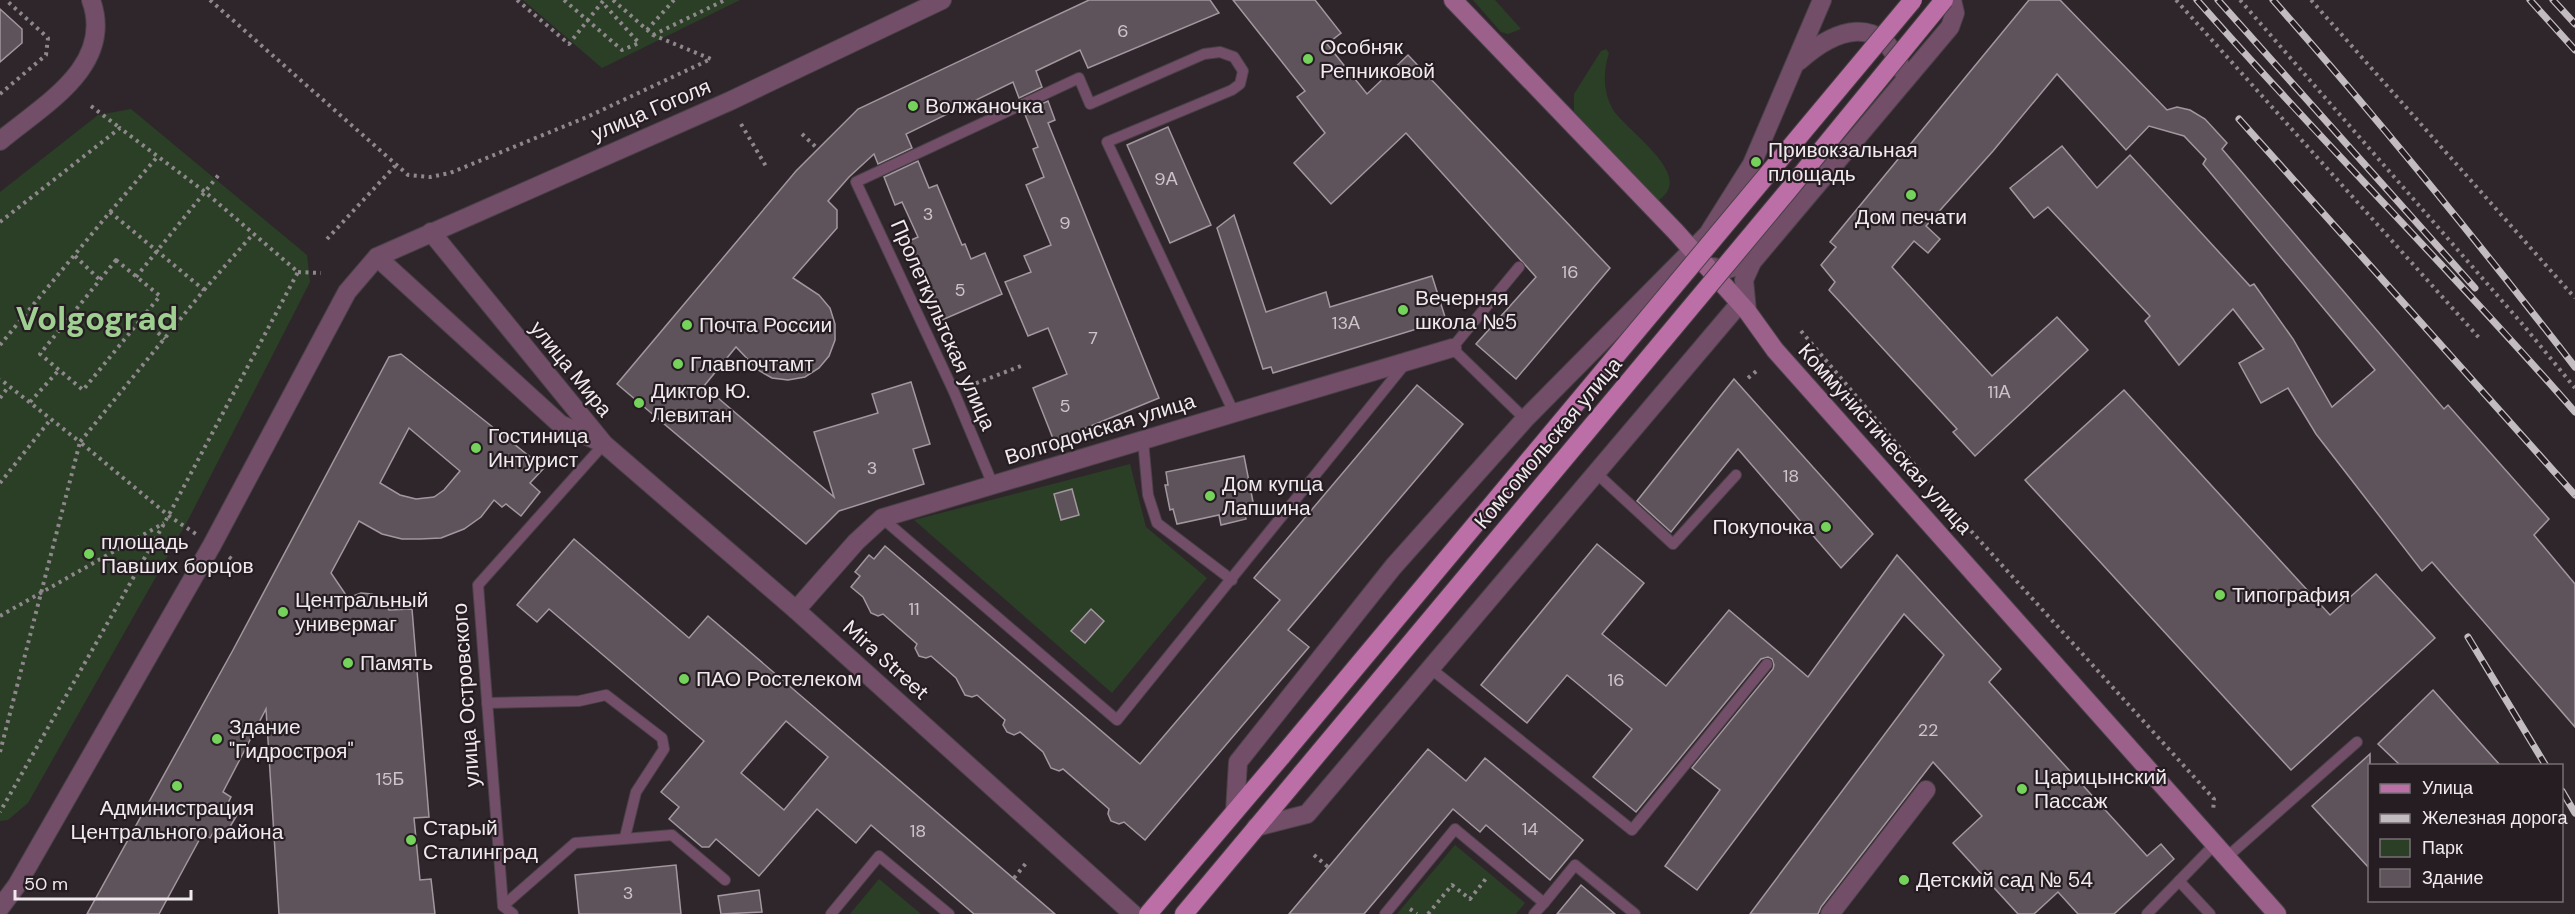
<svg xmlns="http://www.w3.org/2000/svg" width="2575" height="914" font-family="'DM Sans',sans-serif">
<style>
.green{fill:#2a3f25}
.building{fill:#5e535a;stroke:#a3979f;stroke-width:1.5;fill-rule:evenodd}
.lines{fill:none;stroke-linecap:round;stroke-linejoin:round}
.service-casing{stroke:#4a4147;stroke-width:12}
.minor-casing{stroke:#4a4147;stroke-width:20}
.tertiary-casing{stroke:#4a4147;stroke-width:20}
.secondary-casing{stroke:#4a4147;stroke-width:20}
.primary-casing{stroke:#4a4147;stroke-width:20}
.path{stroke:#8e878c;stroke-width:4;stroke-dasharray:3 4.5;stroke-linecap:butt}
.service{stroke:#734e68;stroke-width:10}
.minor{stroke:#734e68;stroke-width:18}
.tertiary{stroke:#734e68;stroke-width:18}
.secondary{stroke:#9b618b;stroke-width:18}
.primary{stroke:#bb6fa6;stroke-width:18}
.rail-casing{stroke:#c2bcc0;stroke-width:7}
.rail{stroke:#261d23;stroke-width:4.5;stroke-dasharray:14;stroke-linecap:butt}
.primary-bridge-casing{stroke:#4a4147;stroke-width:20;stroke-linecap:butt}
.primary-bridge{stroke:#bb6fa6;stroke-width:18}
.poi-dot{fill:#75d25b;stroke:#261d23;stroke-width:2}
.labels{text-anchor:middle;stroke-width:4.5;stroke-linejoin:round;paint-order:stroke}
.number-label{font-size:18px;fill:#ccc4c9}
.poi-label{font-size:21px;fill:#f0eaee;stroke:#261d23;text-anchor:start}
.street-label{font-size:21px;fill:#f0eaee;stroke:#261d23}
.town-label{font-size:33px;font-weight:bold;fill:#9fd092;stroke:#261d23}
</style>
<rect width="100%" height="100%" fill="#2f262c"/>
<!-- green -->
<g class="green">
<polygon points="523,0 740,0 602,68"/>
<polygon points="1473,0 1495,0 1521,29 1508,34 1501,32"/>
<path d="M1606,49L1609,53C1603,71 1603,91 1612,108C1624,130 1697,175 1659,200H1656L1574,112V94L1601,51Z"/>
<polygon points="131,109 307,255 310,282 187,522 28,803 8,820 0,821 0,192 98,115"/>
<polygon points="1130,464 1146,527 1207,578 1112,693 914,520"/>
<polygon points="1455,845 1525,903 1516,914 1397,914"/>
<polygon points="879,879 921,914 850,914"/>
</g>
<!-- building -->
<g class="building">
<polygon points="1089,0 1210,0 1219,13 1088,68 1080,50 1036,71 1042,87 1019,98 1013,82 906,134 912,148 878,164 874,154 849,177 828,201 837,210 837,228 793,278 819,295 830,308 835,324 835,340 829,356 819,368 805,377 788,380 772,378 758,370 736,347 704,386 834,497 814,432 878,413 872,394 911,382 930,444 913,449 924,484 839,511 806,544 617,384 796,171 858,109"/>
<polygon points="1233,0 1315,0 1341,33 1327,44 1367,94 1408,55 1610,268 1516,379 1476,344 1536,277 1406,133 1331,204 1294,163 1325,133 1297,97 1305,91"/>
<polygon points="2029,0 2060,0 2167,110 2177,107 2190,110 2205,119 2227,143 2222,149 2444,409 2448,405 2549,519 2534,535 2575,584 2575,727 2432,562 2422,571 2316,434 2288,388 2261,403 2239,363 2264,349 2233,309 2179,365 2145,321 2150,316 2048,207 2034,218 2010,188 2062,146 2097,188 2130,155 2250,286 2254,284 2293,339 2332,407 2375,370 2203,164 2206,159 2184,136 2149,126 2126,150 2057,74 1993,151 1926,226 1940,239 1928,253 1914,241 1892,267 1992,376 2057,317 2088,350 1975,456 1953,432 1957,429 1829,290 1835,282 1821,265 1836,247 1830,242"/>
<polygon points="0,9 22,29 22,43 0,62"/>
<polygon points="1048,101 1055,120 1048,123 1159,398 1054,441 1033,388 1067,374 1048,328 1028,336 1005,282 1031,272 1024,256 1051,245 1026,185 1044,177 1033,149 1038,147 1024,112"/>
<polygon points="1168,127 1211,225 1170,243 1127,145"/>
<polygon points="918,161 929,188 937,185 962,245 965,244 971,259 985,253 1002,294 942,320 909,241 918,237 902,202 895,205 884,177"/>
<polygon points="1234,215 1266,312 1326,292 1330,307 1432,276 1446,320 1273,373 1271,367 1263,369 1217,228"/>
<path d="M401,354L544,468L530,483L540,492L521,516L506,504L502,507L494,500L481,517L464,529L441,538L420,539H402L382,534L359,521L331,573L348,598L361,593L372,594L383,600L389,610L412,609L429,817L414,818L420,880L431,879L435,914H279L266,709L223,792L231,797L228,803L240,810L224,837L214,831L210,838L203,833L159,914H87L233,650L389,357ZM409,428L460,471L444,490L434,497L416,499L400,495L380,483Z"/>
<polygon points="1734,379 1873,534 1841,568 1738,449 1671,532 1637,501"/>
<polygon points="1417,385 1463,424 1288,630 1309,647 1145,840 1124,822 1119,824 1111,821 1108,814 1109,809 1063,769 1059,771 1051,768 1043,752 1020,732 1014,735 1007,732 1003,725 1005,720 977,695 972,697 965,695 956,678 931,656 926,658 919,656 915,648 917,644 883,614 878,616 871,613 863,597 851,587 860,576 855,572 869,555 874,559 885,546 1140,764 1280,600 1254,578"/>
<polygon points="2124,390 2330,615 2376,574 2435,638 2291,770 2025,480"/>
<polygon points="1244,456 1254,507 1244,509 1246,519 1221,525 1219,515 1177,524 1173,509 1170,510 1165,485 1168,485 1166,472"/>
<polygon points="1072,489 1079,515 1061,520 1054,494"/>
<path d="M574,539L689,638L708,616L1055,914H974L871,825L856,843L817,809L759,876L716,839L709,847H702L669,819L679,807L661,792L704,741L549,609L537,622L517,605ZM786,721L828,757L784,810L741,773Z"/>
<polygon points="1597,544 1644,583 1602,634 1666,686 1729,610 1808,677 1897,555 2001,669 1989,682 2147,856 2161,844 2174,859 2114,914 2078,914 2058,892 2034,914 2018,914 1953,843 1982,816 1933,762 1821,907 1818,914 1750,914 1944,655 1904,614 1697,890 1665,866 1720,790 1692,768 1773,669 1774,665 1772,659 1768,657 1761,659 1636,812 1593,777 1632,729 1567,675 1527,723 1481,685"/>
<polygon points="1091,609 1104,621 1085,643 1071,631"/>
<polygon points="2433,690 2500,765 2400,765 2378,744"/>
<polygon points="1428,749 1466,781 1485,758 1583,840 1550,880 1486,825 1480,832 1453,809 1364,914 1289,914"/>
<polygon points="2370,754 2370,869 2312,806"/>
<polygon points="676,865 681,914 579,914 575,875"/>
<polygon points="1581,885 1615,914 1557,914"/>
<polygon points="759,890 762,912 721,914 718,896"/>
</g>
<g class="lines">
<!-- service casing -->
<g class="service-casing">
<g id="service">
<polyline points="1519,267 1452,348 1525,419"/>
<polyline points="1143,440 1148,495 1157,523 1232,580"/>
<polyline points="1595,472 1673,544 1736,475"/>
<polyline points="993,485 954,392 856,182 1079,78 1090,104 1204,54 1220,52 1234,57 1243,71 1240,84 1232,90 1107,142 1234,413"/>
<polyline points="882,518 1117,720 1405,364"/>
<polyline points="1430,668 1632,830 1767,664"/>
<polyline points="487,703 579,701 606,695 662,738 664,749 636,792 625,837"/>
<polyline points="2227,857 2357,742"/>
<polyline points="2179,881 2210,914"/>
<polyline points="1544,903 1575,865 1635,914"/>
<polyline points="503,906 575,843 672,835 725,880"/>
<polyline points="513,914 503,906 478,585 604,444"/>
<polyline points="831,914 879,856 949,914"/>
<polyline points="1385,914 1455,829 1544,903 1534,914"/>
<polyline points="2147,914 2215,844"/>
</g>
</g>
<!-- minor casing -->
<g class="minor-casing">
<g id="minor">
<path d="M1799,61C1835,29 1881,12 1902,70"/>
<polyline points="1713,267 1724,270 1752,262 1950,27 1955,13 1952,0"/>
<polyline points="1747,311 1744,280 1752,262"/>
<polyline points="796,610 856,542 882,518 1452,348"/>
<polyline points="1235,811 1238,762 1393,567 1525,419 1708,234 1752,164 1822,0"/>
<polyline points="1256,827 1307,814 1740,303"/>
<polyline points="1830,914 1926,790"/>
</g>
</g>
<!-- tertiary casing -->
<g class="tertiary-casing">
<g id="tertiary">
<path d="M0,141C43,105 115,66 91,0"/>
<polyline points="431,232 604,444 796,610 1133,914"/>
<polyline points="377,257 560,424 600,442"/>
<polyline points="0,908 17,885 212,545 347,292 377,257 730,101 942,0"/>
</g>
</g>
<!-- secondary casing -->
<g class="secondary-casing">
<polyline id="secondary" points="1453,0 1676,232 1747,311 1775,350 2277,914"/>
</g>
<!-- primary casing -->
<g class="primary-casing">
<g id="primary">
<polyline points="1148,914 1282,756"/>
<polyline points="1184,914 1302,773"/>
</g>
</g>
<!-- path -->
<g class="path">
<polyline points="210,0 408,175 430,177 450,173 587,117 711,59"/>
<polyline points="517,0 569,44 603,1"/>
<polyline points="564,0 622,50 639,43 602,2"/>
<polyline points="613,0 653,35 711,59"/>
<polyline points="2176,0 2481,340"/>
<polyline points="2240,0 2524,326 2575,388"/>
<polyline points="2311,0 2575,298"/>
<polyline points="647,30 674,0"/>
<polyline points="653,35 725,0"/>
<polyline points="0,94 46,55 48,38 6,0"/>
<polyline points="91,106 120,128"/>
<polyline points="741,124 767,168"/>
<polyline points="802,134 818,149"/>
<polyline points="110,212 158,156"/>
<polyline points="0,222 120,128 205,192 298,272 165,522 0,812"/>
<polyline points="327,239 395,166"/>
<polyline points="75,256 100,280"/>
<polygon points="116,260 160,296 83,390 40,354"/>
<polyline points="298,272 321,273"/>
<polyline points="136,277 221,172"/>
<polyline points="204,290 253,234"/>
<polyline points="141,318 165,339"/>
<polyline points="1801,331 1962,521 2214,799 2213,812"/>
<polyline points="0,345 110,212 204,290 80,442 0,379"/>
<polyline points="1748,378 1759,369"/>
<polyline points="969,386 1021,366"/>
<polyline points="0,398 9,386"/>
<polyline points="30,402 59,370"/>
<polyline points="0,483 51,419"/>
<polyline points="229,557 245,569"/>
<polyline points="0,616 164,523"/>
<polyline points="0,752 80,442 169,516 196,534"/>
<polyline points="1314,855 1328,867"/>
<polyline points="1014,878 1027,862"/>
<polyline points="1410,909 1417,914"/>
<polyline points="1428,914 1452,885 1470,899 1488,876"/>
</g>
<!-- service -->
<use href="#service" class="service"/>
<!-- minor -->
<use href="#minor" class="minor"/>
<!-- tertiary -->
<use href="#tertiary" class="tertiary"/>
<!-- secondary -->
<use href="#secondary" class="secondary"/>
<!-- primary -->
<use href="#primary" class="primary"/>
<!-- rail casing -->
<g class="rail-casing">
<g id="rail">
<path d="M2197,0C2320,140 2452,271 2575,412"/>
<polyline points="2218,0 2475,288"/>
<path d="M2273,0C2378,119 2478,242 2575,367"/>
<polyline points="2530,0 2575,50"/>
<polyline points="2553,0 2575,24"/>
<polyline points="2239,119 2575,495"/>
<polyline points="2468,637 2546,766"/>
<polyline points="2562,791 2575,813"/>
</g>
</g>
<!-- rail -->
<use href="#rail" class="rail"/>
<!-- primary-bridge casing -->
<g class="primary-bridge-casing">
<g id="primary-bridge">
<polyline points="1282,756 1913,0"/>
<polyline points="1302,773 1787,192 1944,0"/>
</g>
</g>
<!-- primary-bridge -->
<use href="#primary-bridge" class="primary-bridge"/>
</g>
<!-- markers -->
<g class="poi-dot">
<circle cx="1308" cy="59" r="6"/>
<circle cx="913" cy="106" r="6"/>
<circle cx="1756" cy="162" r="6"/>
<circle cx="1911" cy="195" r="6"/>
<circle cx="1403" cy="310" r="6"/>
<circle cx="687" cy="325" r="6"/>
<circle cx="678" cy="364" r="6"/>
<circle cx="639" cy="403" r="6"/>
<circle cx="476" cy="448" r="6"/>
<circle cx="1210" cy="496" r="6"/>
<circle cx="1826" cy="527" r="6"/>
<circle cx="89" cy="554" r="6"/>
<circle cx="2220" cy="595" r="6"/>
<circle cx="283" cy="612" r="6"/>
<circle cx="348" cy="663" r="6"/>
<circle cx="684" cy="679" r="6"/>
<circle cx="217" cy="739" r="6"/>
<circle cx="177" cy="786" r="6"/>
<circle cx="2022" cy="789" r="6"/>
<circle cx="411" cy="840" r="6"/>
<circle cx="1904" cy="880" r="6"/>
</g>
<g class="labels">
<!-- number labels -->
<g class="number-label">
<text x="1123" y="37">6</text>
<text x="1166" y="185">9А</text>
<text x="928" y="220">3</text>
<text x="1065" y="229">9</text>
<text x="1570" y="278">16</text>
<text x="960" y="296">5</text>
<text x="1346" y="329">13А</text>
<text x="1093" y="344">7</text>
<text x="1999" y="398">11А</text>
<text x="1065" y="412">5</text>
<text x="872" y="474">3</text>
<text x="1791" y="482">18</text>
<text x="914" y="615">11</text>
<text x="1616" y="686">16</text>
<text x="1928" y="736">22</text>
<text x="390" y="785">15Б</text>
<text x="1530" y="835">14</text>
<text x="918" y="837">18</text>
<text x="628" y="899">3</text>
</g>
<!-- poi labels -->
<g class="poi-label">
<text x="1320" y="54">Особняк<tspan x="1320" dy="24">Репниковой</tspan></text>
<text x="925" y="113">Волжаночка</text>
<text x="1768" y="157">Привокзальная<tspan x="1768" dy="24">площадь</tspan></text>
<text x="1911" y="224" text-anchor="middle">Дом печати</text>
<text x="1415" y="305">Вечерняя<tspan x="1415" dy="24">школа №5</tspan></text>
<text x="699" y="332">Почта России</text>
<text x="690" y="371">Главпочтамт</text>
<text x="651" y="398">Диктор Ю.<tspan x="651" dy="24">Левитан</tspan></text>
<text x="488" y="443">Гостиница<tspan x="488" dy="24">Интурист</tspan></text>
<text x="1222" y="491">Дом купца<tspan x="1222" dy="24">Лапшина</tspan></text>
<text x="1814" y="534" text-anchor="end">Покупочка</text>
<text x="101" y="549">площадь<tspan x="101" dy="24">Павших борцов</tspan></text>
<text x="2232" y="602">Типография</text>
<text x="295" y="607">Центральный<tspan x="295" dy="24">универмаг</tspan></text>
<text x="360" y="670">Память</text>
<text x="696" y="686">ПАО Ростелеком</text>
<text x="229" y="734">Здание<tspan x="229" dy="24">"Гидростроя"</tspan></text>
<text x="2034" y="784">Царицынский<tspan x="2034" dy="24">Пассаж</tspan></text>
<text x="177" y="815" text-anchor="middle">Администрация<tspan x="177" dy="24">Центрального района</tspan></text>
<text x="423" y="835">Старый<tspan x="423" dy="24">Сталинград</tspan></text>
<text x="1916" y="887">Детский сад № 54</text>
</g>
<!-- street labels -->
<g class="street-label">
<text transform="translate(651 110) rotate(-23)" y="7">улица Гоголя</text>
<text transform="translate(943 325) rotate(66)" y="7">Пролеткультская улица</text>
<text transform="translate(571 369) rotate(51)" y="7">улица Мира</text>
<text transform="translate(1100 429) rotate(-17)" y="7">Волгодонская улица</text>
<text transform="translate(1885 439) rotate(48)" y="7">Коммунистическая улица</text>
<text transform="translate(1548 443) rotate(-50)" y="7">Комсомольская улица</text>
<text transform="translate(886 660) rotate(42)" y="7">Mira Street</text>
<text transform="translate(466 695) rotate(-94)" y="7">улица Островского</text>
</g>
<!-- town labels -->
<g class="town-label">
<text x="97" y="330">Volgograd</text>
</g>
</g>
<!-- legend -->
<rect x="2368" y="764" width="195" height="138" fill="#261d23" stroke="#776f74" stroke-width="1.5"/>
<rect x="2380" y="784" width="30" height="9" fill="#bb6fa6" stroke="#776f74" stroke-width="1.5"/>
<text x="2422" y="794" font-size="18" fill="#f0eaee">Улица</text>
<rect x="2380" y="814" width="30" height="9" fill="#c2bcc0" stroke="#776f74" stroke-width="1.5"/>
<text x="2422" y="824" font-size="18" fill="#f0eaee">Железная дорога</text>
<rect x="2380" y="839" width="30" height="18" fill="#2a3f25" stroke="#776f74" stroke-width="1.5"/>
<text x="2422" y="854" font-size="18" fill="#f0eaee">Парк</text>
<rect x="2380" y="869" width="30" height="18" fill="#5e535a" stroke="#776f74" stroke-width="1.5"/>
<text x="2422" y="884" font-size="18" fill="#f0eaee">Здание</text>
<!-- scale -->
<path d="M15 890v9h176v-9" fill="none" stroke="#f0eaee" stroke-width="3"/>
<text x="24" y="890" font-size="18" fill="#f0eaee" stroke="#261d23" stroke-width="4.5" paint-order="stroke">50 m</text>
</svg>
